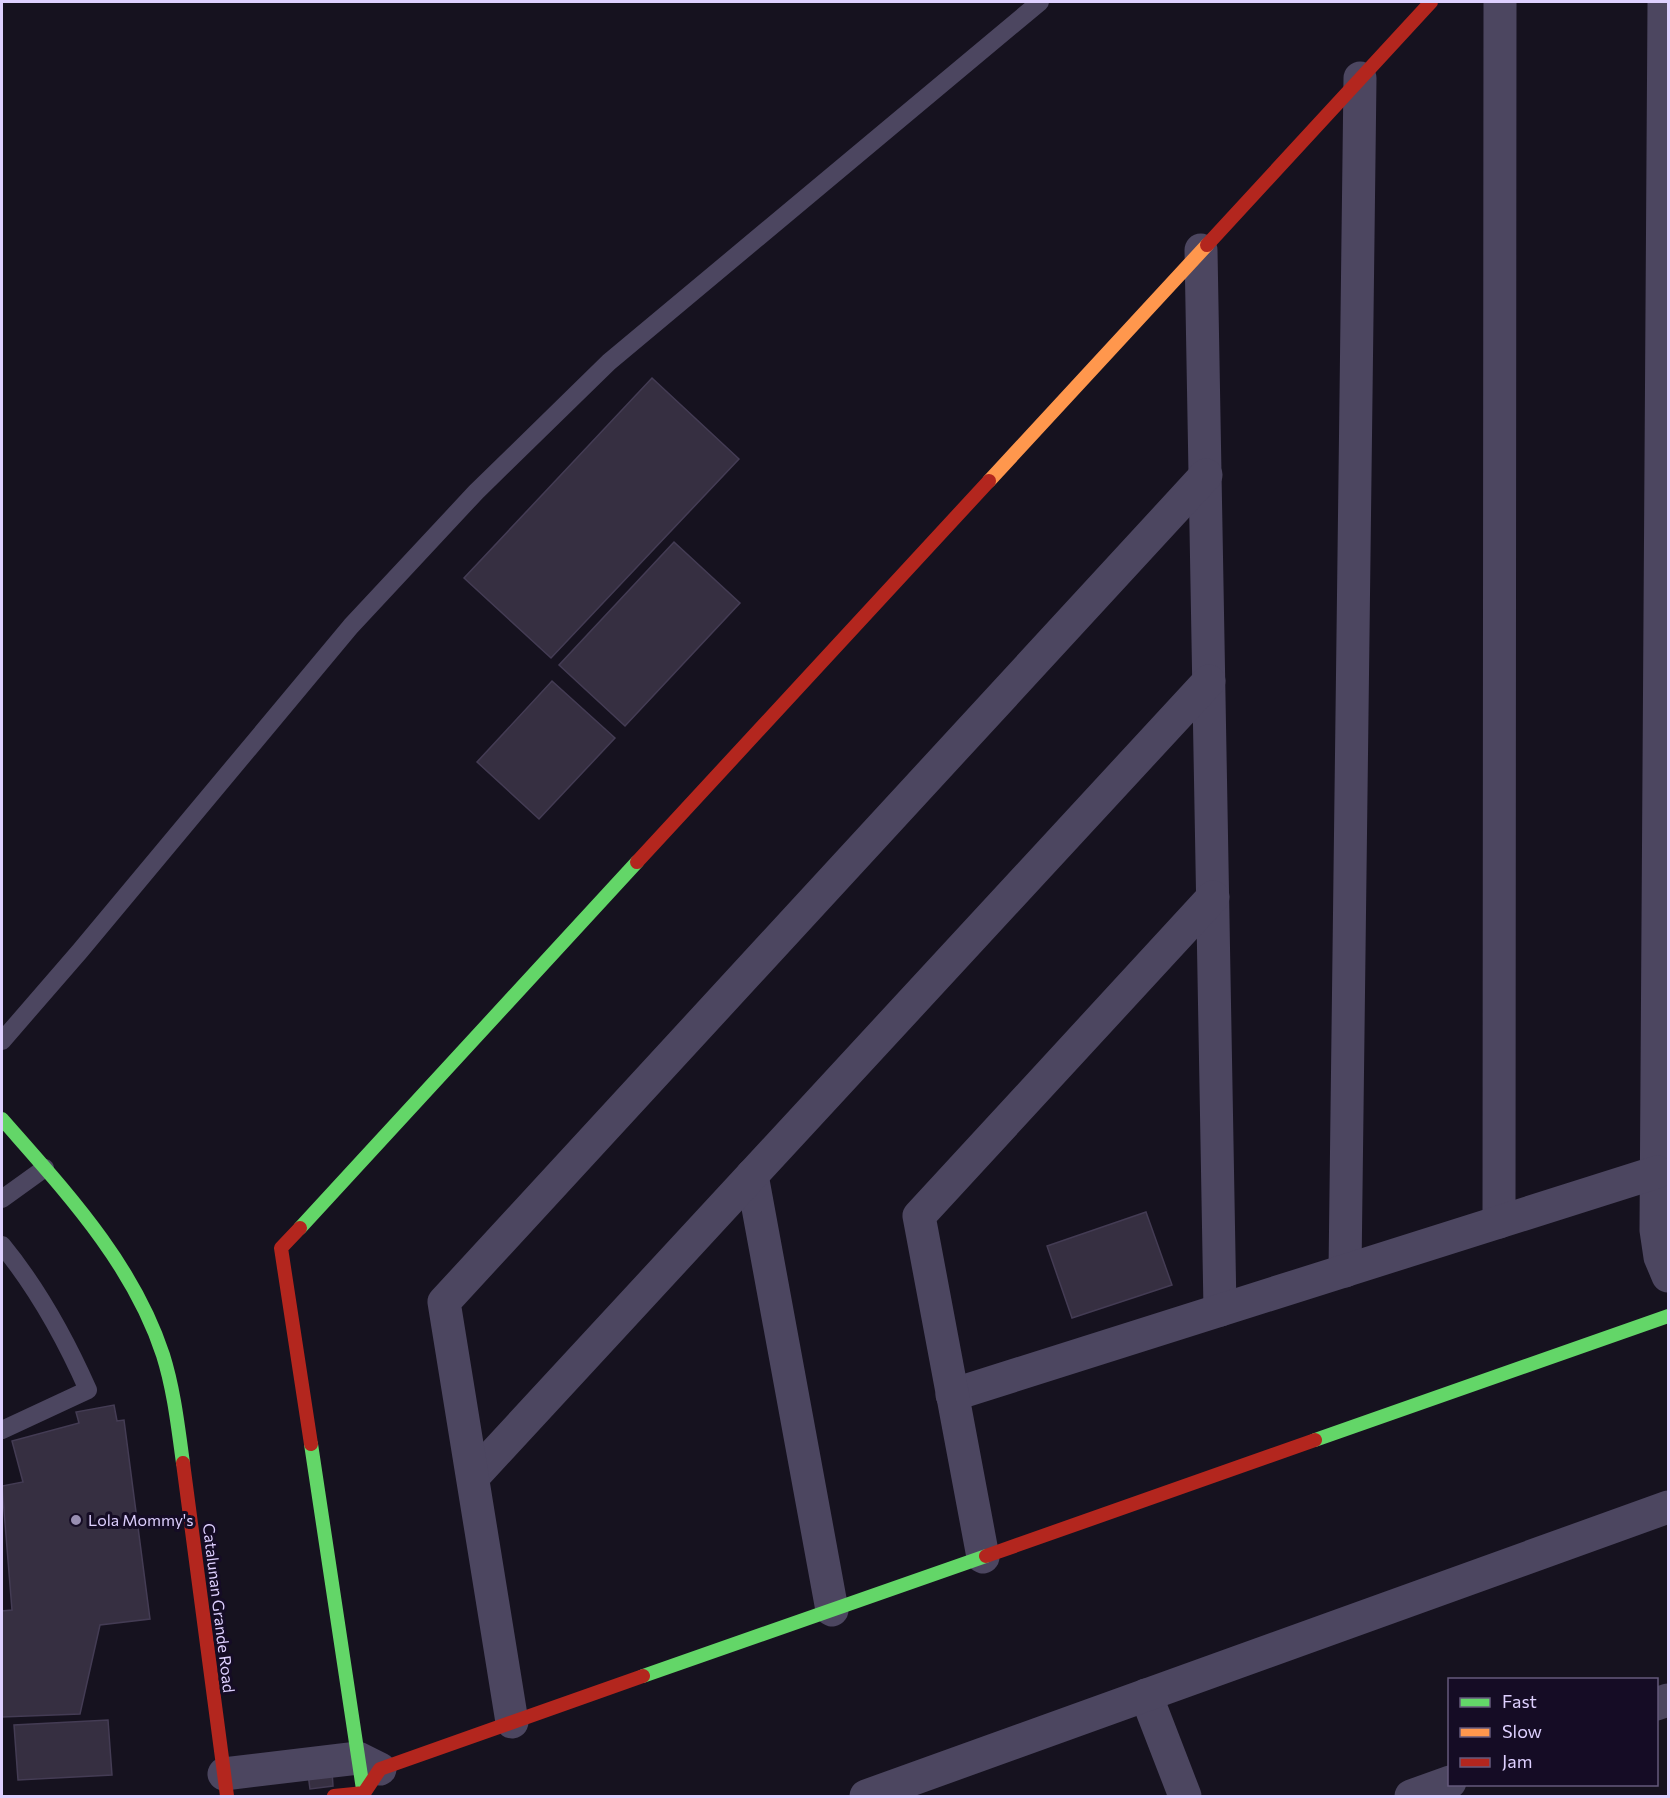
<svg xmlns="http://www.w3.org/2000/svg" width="1670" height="1798" font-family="Commissioner,sans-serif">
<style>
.building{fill:#362f41;stroke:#443c54;stroke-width:1.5}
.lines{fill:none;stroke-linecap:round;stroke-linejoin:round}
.lane{stroke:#4c4660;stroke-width:18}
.street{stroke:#4c4660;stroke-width:33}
.fast{stroke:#63d668;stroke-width:14}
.slow{stroke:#ff974d;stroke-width:14}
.jam{stroke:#b3261e;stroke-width:14}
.poi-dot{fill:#988eb1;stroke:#150c25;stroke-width:2}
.labels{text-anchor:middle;stroke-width:6;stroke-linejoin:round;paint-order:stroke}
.poi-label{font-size:16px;fill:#ded0ff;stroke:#150c25;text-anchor:start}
.street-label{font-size:16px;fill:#ded0ff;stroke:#150c25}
</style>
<rect width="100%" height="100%" fill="#16121f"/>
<!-- building -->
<g class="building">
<polygon points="652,378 739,459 551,658 464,578"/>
<polygon points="674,542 740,603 625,726 559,665"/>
<polygon points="552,681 615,738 539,819 477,762"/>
<polygon points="1146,1212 1172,1285 1072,1318 1047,1246"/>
<polygon points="114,1405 117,1421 124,1420 150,1619 100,1625 80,1714 2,1717 2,1611 12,1610 2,1486 23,1482 12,1441 79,1423 76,1412"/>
<polygon points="108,1720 112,1775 18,1780 14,1725"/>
<polygon points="332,1771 333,1786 310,1789 308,1774"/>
</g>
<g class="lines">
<!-- lane -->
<g class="lane">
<polyline points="2,1041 80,951 351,626 476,492 609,362 1040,2"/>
<polyline points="2,1199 45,1168"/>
<path d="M2,1245C38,1289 65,1338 88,1390L2,1430"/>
</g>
<!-- street -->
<g class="street">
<polyline points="1664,2 1656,1230 1660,1257 1668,1276"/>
<polyline points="1201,250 1220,1310"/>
<polyline points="752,1175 832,1610"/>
<polyline points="1499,1222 1500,2"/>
<polyline points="1345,1271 1360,78"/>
<polyline points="952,1395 1657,1172"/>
<polyline points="473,1477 1209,681"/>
<polyline points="983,1557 919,1216 1213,897"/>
<polyline points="1146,1695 1185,1796"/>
<polyline points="1656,1704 1668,1700"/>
<polyline points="512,1722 444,1302 1206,475"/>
<polyline points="224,1774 358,1758 380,1769"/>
<polyline points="866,1796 1668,1507"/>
<polyline points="1411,1796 1450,1782"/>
</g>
<!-- fast -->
<g class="fast">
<path d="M2,1119C65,1191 133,1263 163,1355C174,1390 178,1427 183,1463"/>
<polyline points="300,1228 637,862"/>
<polyline points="1315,1440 1668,1316"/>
<polyline points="311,1444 364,1796"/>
<polyline points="643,1676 986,1556"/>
</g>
<!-- slow -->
<polyline class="slow" points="989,481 1207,245"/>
<!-- jam -->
<g class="jam">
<polyline points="1207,245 1431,2"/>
<polyline points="637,862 989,481"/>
<polyline points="300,1228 281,1248 311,1444"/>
<polyline points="183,1463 227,1796"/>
<polyline points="986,1556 1315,1440"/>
<polyline points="334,1796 364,1793 380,1769 643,1676"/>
</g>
</g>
<!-- markers -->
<circle class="poi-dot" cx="76" cy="1520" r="6"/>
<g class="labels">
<!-- poi labels -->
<g class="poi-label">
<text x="88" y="1526">Lola Mommy's</text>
</g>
<!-- street labels -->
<g class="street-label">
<text transform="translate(219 1608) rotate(83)" y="6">Catalunan Grande Road</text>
</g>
</g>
<!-- border -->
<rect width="1670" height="1798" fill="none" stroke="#ded0ff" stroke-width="6"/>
<!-- legend -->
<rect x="1448" y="1678" width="210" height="108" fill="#150c25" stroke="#655a7c" stroke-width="1.5"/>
<rect x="1460" y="1698" width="30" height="9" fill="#63d668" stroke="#655a7c" stroke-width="1.5"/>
<text x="1502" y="1708" font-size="18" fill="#ded0ff">Fast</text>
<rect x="1460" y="1728" width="30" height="9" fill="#ff974d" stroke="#655a7c" stroke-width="1.5"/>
<text x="1502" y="1738" font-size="18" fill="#ded0ff">Slow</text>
<rect x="1460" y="1758" width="30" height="9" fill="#b3261e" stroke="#655a7c" stroke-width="1.5"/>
<text x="1502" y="1768" font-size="18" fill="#ded0ff">Jam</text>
</svg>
